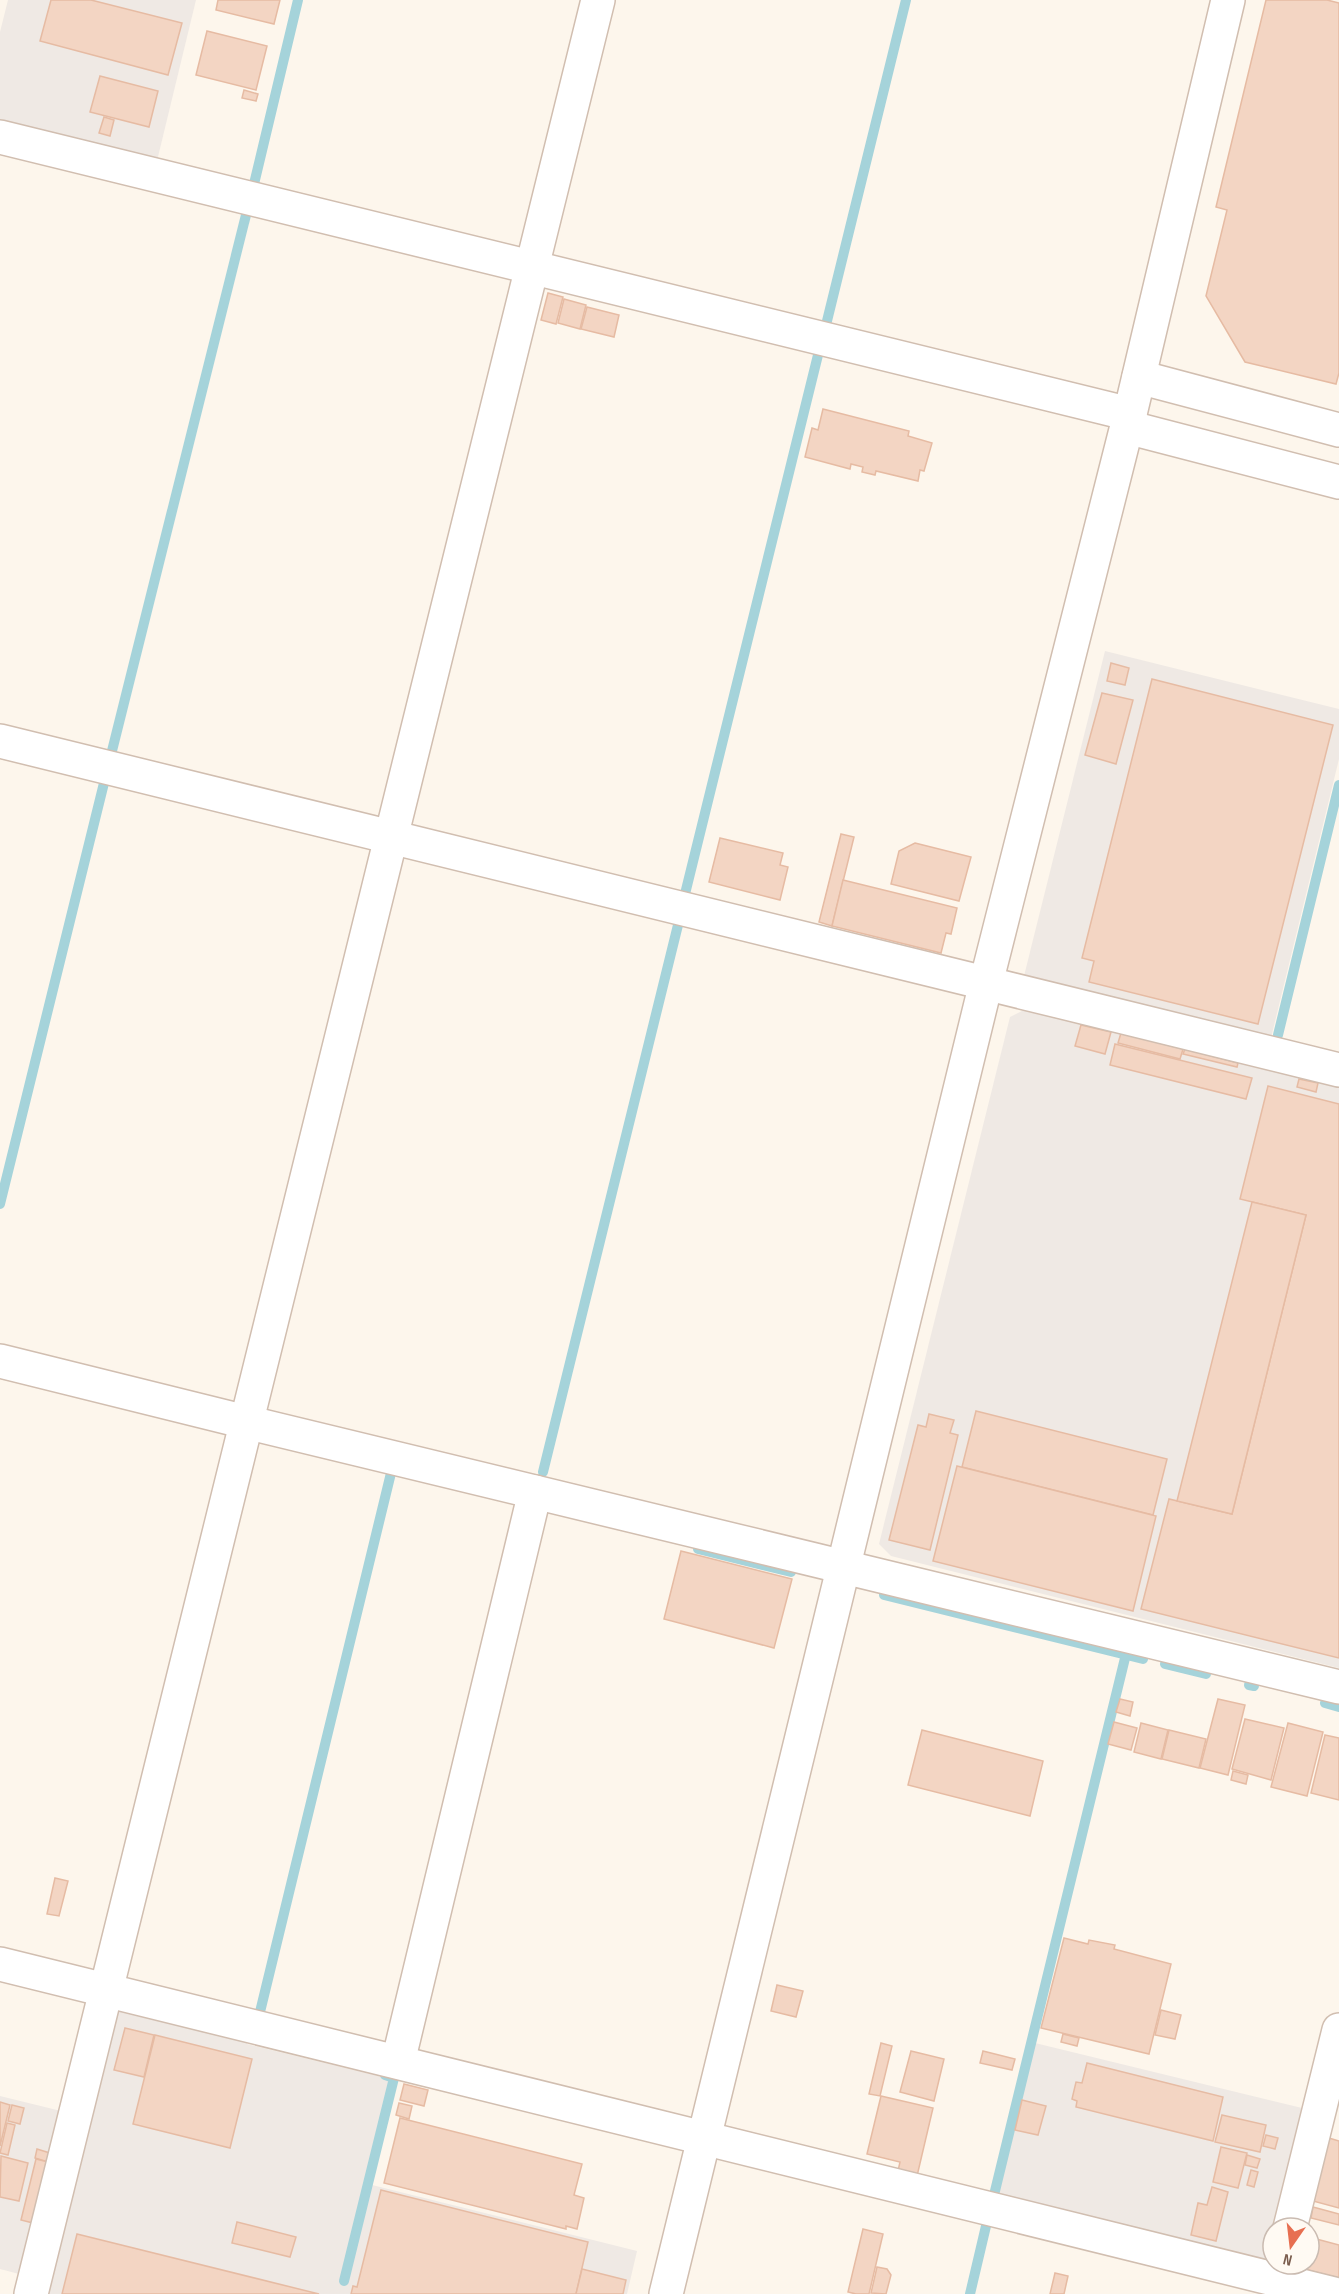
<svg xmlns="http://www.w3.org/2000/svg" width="1339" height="2294" font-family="'Sofia Sans Condensed',sans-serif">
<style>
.industrial{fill:#efe9e4}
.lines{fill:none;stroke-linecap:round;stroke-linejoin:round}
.stream{stroke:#a5d3da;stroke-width:10}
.building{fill:#f3d5c3;stroke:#e6bba3;stroke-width:1.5}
.minor-casing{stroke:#d1beb0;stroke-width:36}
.minor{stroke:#fff;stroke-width:33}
</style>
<rect width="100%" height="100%" fill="#fdf6ec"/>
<!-- industrial -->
<g class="industrial">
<polygon points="8,0 196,0 156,165 0,125 0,32"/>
<polygon points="1105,651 1339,709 1339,759 1270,1042 1023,980"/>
<polygon points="1028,1008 1339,1085 1339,1668 891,1556 879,1544 1010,1017"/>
<polygon points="123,2007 248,2039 247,2044 390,2079 364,2183 637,2251 627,2294 45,2294 113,2013"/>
<polygon points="1035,2043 1302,2108 1266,2257 1260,2262 997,2198"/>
<polygon points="0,2096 61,2111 23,2275 0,2269"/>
</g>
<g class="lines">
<!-- stream -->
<g class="stream">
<polyline points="254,184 298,0"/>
<polyline points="827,321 906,0"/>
<polyline points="111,755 247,211"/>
<polyline points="685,894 818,355"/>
<polyline points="1278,1035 1339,785"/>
<polyline points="0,1204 104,783"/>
<polyline points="543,1472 678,925"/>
<polyline points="698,1549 791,1572"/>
<polyline points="884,1595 1143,1659"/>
<polyline points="1165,1664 1206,1674"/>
<polyline points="1249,1685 1254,1686"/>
<polyline points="1325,1703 1339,1707"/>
<polyline points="260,2012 391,1473"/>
<polyline points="995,2191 1126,1654"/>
<polyline points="344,2281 394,2078 385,2075"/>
<polyline points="970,2294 986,2226"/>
</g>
</g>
<!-- building -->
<g class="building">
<polygon points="51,0 91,0 182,23 168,75 40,41"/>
<polygon points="218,0 280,0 274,24 216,10"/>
<polygon points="1266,0 1327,0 1339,3 1339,373 1336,384 1245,362 1206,296 1227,210 1216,207"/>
<polygon points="207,31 267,46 256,90 196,75"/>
<polygon points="100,76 158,91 149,127 90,112"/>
<polygon points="244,90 258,94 256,101 242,98"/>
<polygon points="104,117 114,120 110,136 99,133"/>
<polygon points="548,293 563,297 556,324 541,320"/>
<polygon points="564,299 586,305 580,329 558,323"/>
<polygon points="587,307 619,315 614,337 581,329"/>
<polygon points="823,409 909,431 908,436 932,443 924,471 920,470 918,481 876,471 875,475 862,472 863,467 851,464 850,469 805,457 812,428 818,430"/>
<polygon points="1111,663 1129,668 1125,685 1107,681"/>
<polygon points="1152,679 1333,725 1258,1024 1089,982 1094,961 1082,958"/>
<polygon points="1102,693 1133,700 1116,764 1085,755"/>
<polygon points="841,834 854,837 832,926 819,922"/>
<polygon points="720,838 783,853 780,865 788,867 780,900 709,882"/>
<polygon points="915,843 971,857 959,901 891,884 899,851"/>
<polygon points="843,880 957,908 951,934 946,933 941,953 832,926"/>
<polygon points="1081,1025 1111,1032 1105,1054 1075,1046"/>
<polygon points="1121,1033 1183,1049 1180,1059 1118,1043"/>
<polygon points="1115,1044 1252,1078 1246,1099 1110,1065"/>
<polygon points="1185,1049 1238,1063 1237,1067 1183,1054"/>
<polygon points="1299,1079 1318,1083 1316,1092 1297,1087"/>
<polygon points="1268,1086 1339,1104 1339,1658 1141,1609 1169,1499 1232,1514 1306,1215 1240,1199"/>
<polygon points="1252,1202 1306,1215 1232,1514 1177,1501"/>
<polygon points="976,1411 1167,1459 1153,1515 962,1467"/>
<polygon points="929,1414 954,1420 950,1433 958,1435 930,1550 889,1540 918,1425 926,1427"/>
<polygon points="957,1466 1156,1516 1133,1611 933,1561"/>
<polygon points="681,1551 792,1579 774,1648 664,1619"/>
<polygon points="1120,1699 1133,1702 1130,1716 1116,1712"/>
<polygon points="1218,1699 1245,1705 1228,1775 1200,1768"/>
<polygon points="1245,1719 1284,1728 1271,1780 1232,1769"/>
<polygon points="1114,1722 1137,1728 1131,1750 1108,1744"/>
<polygon points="1141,1723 1168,1730 1161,1759 1134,1752"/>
<polygon points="1288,1723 1323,1732 1307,1796 1271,1787"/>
<polygon points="922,1730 1043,1761 1030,1816 908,1785"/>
<polygon points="1169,1730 1206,1739 1199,1768 1162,1759"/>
<polygon points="1325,1735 1339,1738 1339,1800 1311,1793"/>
<polygon points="1233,1771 1248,1775 1246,1784 1231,1780"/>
<polygon points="55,1878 68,1881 59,1916 47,1914"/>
<polygon points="1064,1938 1088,1944 1089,1940 1115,1945 1114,1949 1171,1964 1149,2054 1041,2028"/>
<polygon points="777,1985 803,1991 796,2017 771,2011"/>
<polygon points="1161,2010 1181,2015 1175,2039 1155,2035"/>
<polygon points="125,2028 154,2035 144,2077 114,2070"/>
<polygon points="1063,2034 1079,2038 1077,2046 1061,2042"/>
<polygon points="155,2035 252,2059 230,2148 133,2124"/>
<polygon points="881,2043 892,2046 880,2096 869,2094"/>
<polygon points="911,2051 944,2059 934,2101 900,2092"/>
<polygon points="983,2051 1015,2059 1012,2070 980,2063"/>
<polygon points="1087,2063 1223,2097 1213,2141 1076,2107 1077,2101 1072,2099 1076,2082 1082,2083"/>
<polygon points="404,2084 428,2090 424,2106 400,2100"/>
<polygon points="881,2096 933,2108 917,2176 898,2171 900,2162 867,2154"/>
<polygon points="1022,2100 1046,2106 1038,2135 1015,2130"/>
<polygon points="0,2102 10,2105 0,2146"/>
<polygon points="399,2103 412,2106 409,2119 396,2115"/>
<polygon points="12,2105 24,2108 20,2124 8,2121"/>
<polygon points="1222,2115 1266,2125 1260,2152 1215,2142"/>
<polygon points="400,2118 582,2164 574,2195 584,2198 577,2229 566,2226 566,2229 384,2183"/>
<polygon points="7,2123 15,2125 8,2155 0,2153"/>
<polygon points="1266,2135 1278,2138 1275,2149 1263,2146"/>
<polygon points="1329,2138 1339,2141 1339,2208 1313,2201"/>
<polygon points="1221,2147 1247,2153 1238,2188 1213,2182"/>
<polygon points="37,2149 50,2153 48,2162 35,2158"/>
<polygon points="1247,2155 1260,2159 1257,2168 1245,2165"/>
<polygon points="1,2156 28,2163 19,2201 0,2197"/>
<polygon points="36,2159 48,2162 33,2223 21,2220"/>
<polygon points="1251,2170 1258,2172 1254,2187 1247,2185"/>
<polygon points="1212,2187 1228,2192 1216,2241 1191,2235 1198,2203 1207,2205"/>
<polygon points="381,2190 588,2242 576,2294 351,2294 353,2286 357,2287"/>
<polygon points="1313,2207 1339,2214 1339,2225 1311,2218"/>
<polygon points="237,2222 296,2237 290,2257 232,2243"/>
<polygon points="863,2229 883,2234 869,2294 856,2294 848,2292"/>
<polygon points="77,2234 319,2294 62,2294"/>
<polygon points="1309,2237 1339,2245 1339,2278 1300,2268 1301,2264 1309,2264"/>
<polygon points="877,2267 887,2269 891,2275 886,2294 871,2293"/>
<polygon points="582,2269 626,2280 623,2294 576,2294"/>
<polygon points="1055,2273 1068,2276 1064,2294 1050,2294"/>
</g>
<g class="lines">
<!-- minor casing -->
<g class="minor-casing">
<g id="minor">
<polyline points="0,137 1130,414"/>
<polyline points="1139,377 1339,430"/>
<polyline points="1127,427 1339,482"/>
<polyline points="0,741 1339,1070"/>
<polyline points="0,1361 246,1422 1339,1687"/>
<polyline points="0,1964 1334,2294"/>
<polyline points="398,2062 535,1492"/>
<polyline points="1290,2228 1339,2030"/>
<polyline points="31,2294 598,0"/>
<polyline points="666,2294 986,983 1130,414 1228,0"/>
</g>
</g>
<!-- minor -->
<use href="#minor" class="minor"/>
</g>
<!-- north arrow -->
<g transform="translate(1291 2246) rotate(194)"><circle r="28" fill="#fffaf3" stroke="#cabbb1" stroke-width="1.5"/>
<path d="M0-4.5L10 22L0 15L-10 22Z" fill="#e76f51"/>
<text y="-9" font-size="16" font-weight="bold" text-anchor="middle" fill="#7a5c4d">N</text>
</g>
</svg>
